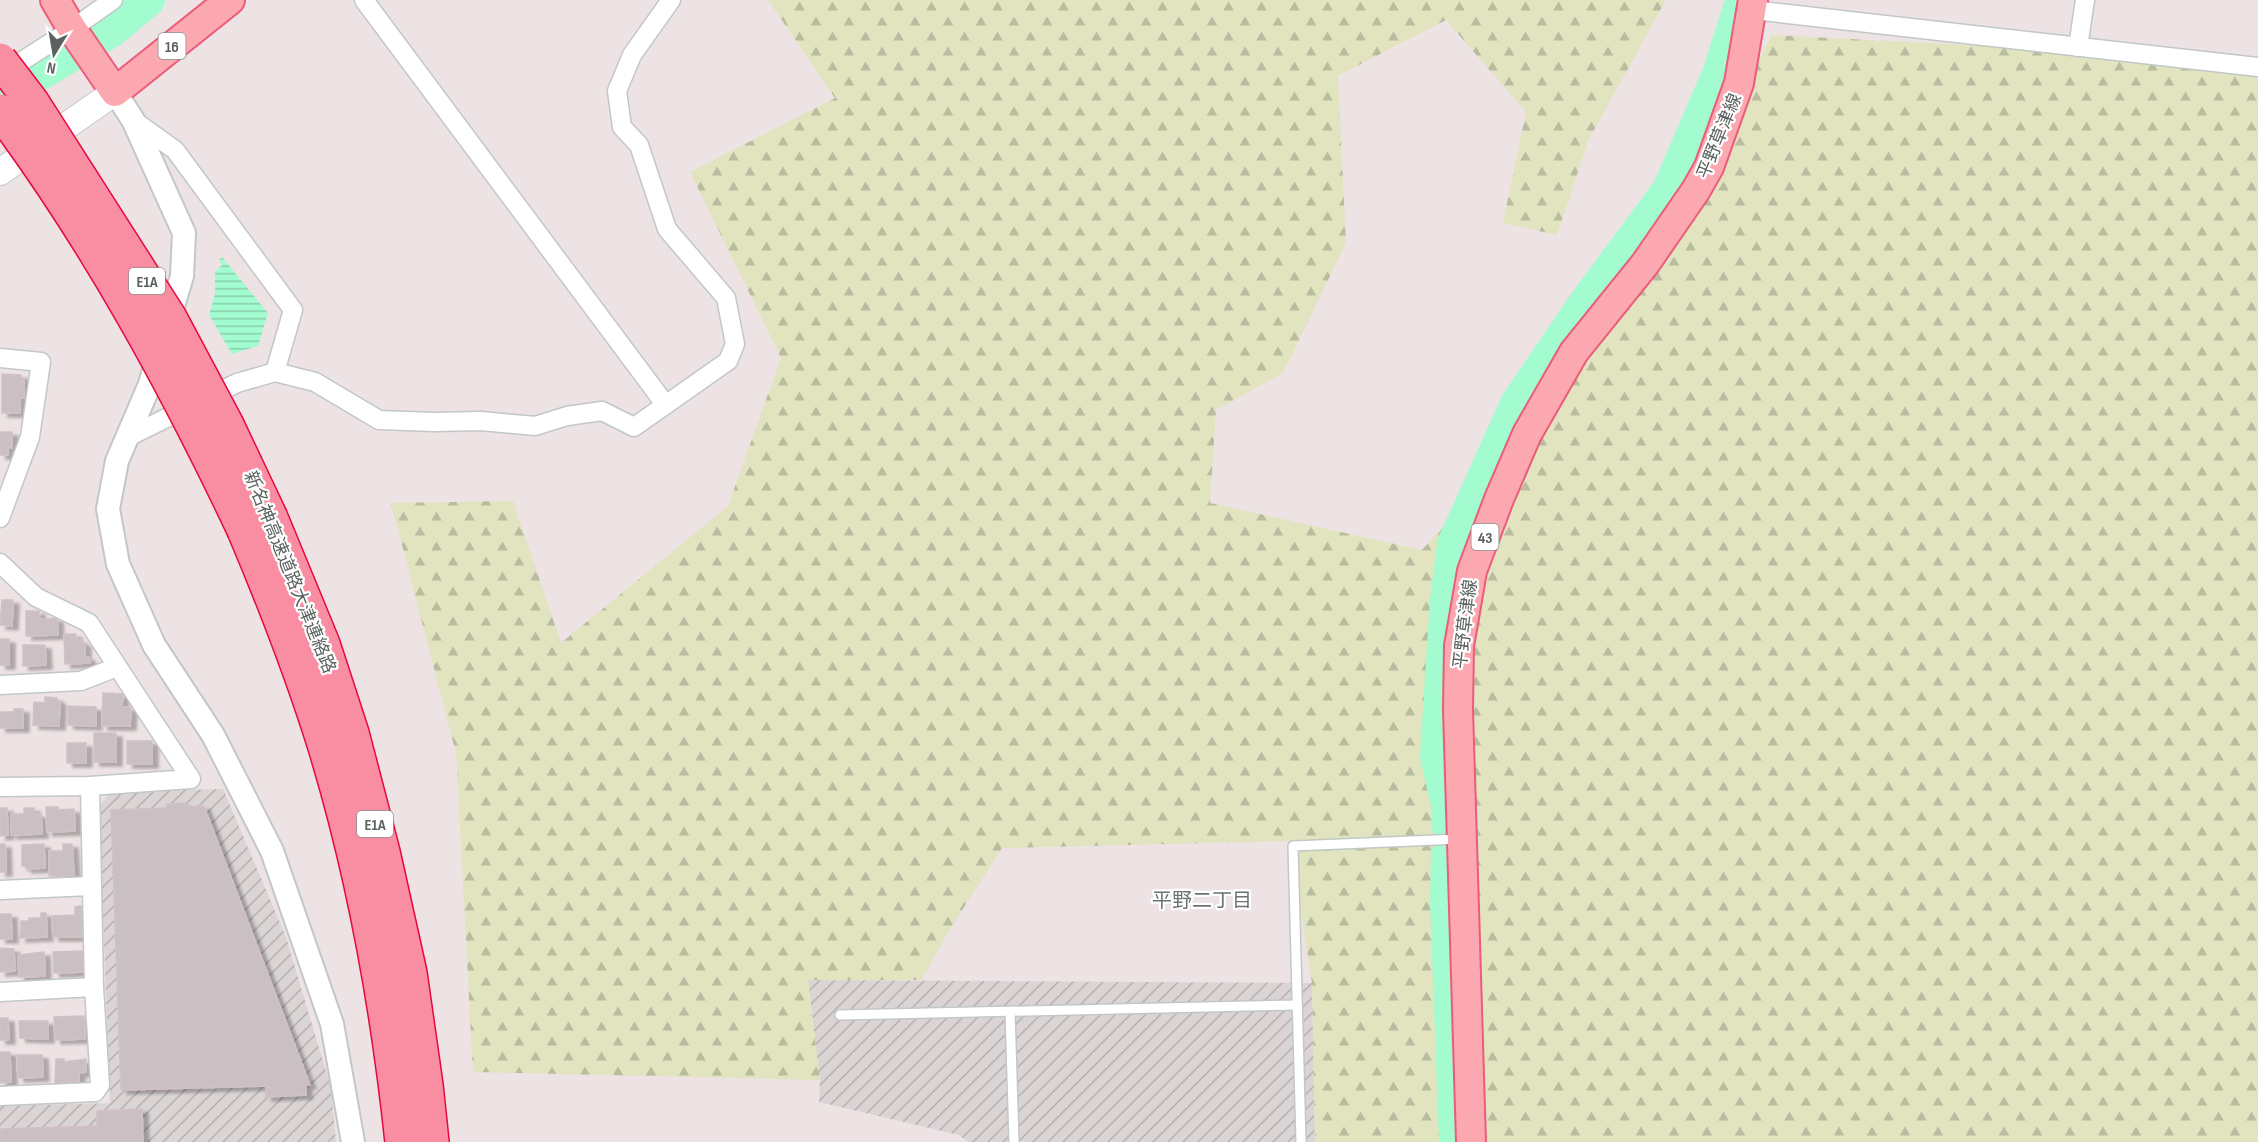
<svg xmlns="http://www.w3.org/2000/svg" width="2258" height="1142" font-family="'Sofia Sans Condensed','Noto Sans JP',sans-serif">
<style>
.industrial{fill:url(#industrial-furrows)}
.forest{fill:url(#forest-firs)}
.water{fill:url(#water-rules)}
.lines{fill:none;stroke-linecap:round;stroke-linejoin:round}
.river{stroke:#a3fccf;stroke-width:34}
.building{fill:#cac0c3;stroke:#d1c1c5;stroke-width:1.5;filter:url(#shadow)}
.service-casing{stroke:#c1c8c5;stroke-width:12}
.minor-casing{stroke:#c1c8c5;stroke-width:21}
.tertiary-casing{stroke:#c1c8c5;stroke-width:26}
.secondary-casing{stroke:#c2cac6;stroke-width:28}
.primary-casing{stroke:#ec5b7a;stroke-width:32}
.motorway-casing{stroke:#e7083f;stroke-width:36}
.service{stroke:#fff;stroke-width:9}
.minor{stroke:#fff;stroke-width:18}
.tertiary{stroke:#fff;stroke-width:22}
.secondary{stroke:#fff;stroke-width:26}
.primary{stroke:#fca8b0;stroke-width:28}
.motorway{stroke:#f98da1;stroke-width:33}
.motorway-bridge-casing{stroke:#e7083f;stroke-width:36;stroke-linecap:butt}
.motorway-bridge{stroke:#f98da1;stroke-width:33}
.labels{text-anchor:middle;stroke-width:4.5;stroke-linejoin:round;paint-order:stroke}
.shield{fill:#fff;stroke:#8c918f;stroke-width:1.5}
.shield-label{font-size:16px;font-weight:bold;fill:#5a625f}
.street-label{font-size:18px;fill:#5a625f;stroke:#fff}
.neighbourhood-label{font-size:20px;fill:#6b7470;stroke:#fff}
</style>
<defs>
<pattern id="industrial-furrows" width="10" height="10" patternUnits="userSpaceOnUse" patternTransform="scale(1.5)"><rect width="10" height="10" fill="#dbd4d5"/><path d="M-1 1l2-2M0 10L10 0M9 11l2-2" fill="none" stroke="#b5afb0"/></pattern>
<pattern id="forest-firs" width="22" height="20" patternUnits="userSpaceOnUse" patternTransform="scale(1.5)"><rect width="22" height="20" fill="#e1e4bf"/><path d="M5 1l3.5 6h-7zM16 11l3.5 6h-7z" fill="#b9bc9e"/></pattern>
<pattern id="water-rules" width="6" height="5" patternUnits="userSpaceOnUse" patternTransform="scale(1.5)"><rect width="6" height="5" fill="#a3fccf"/><path d="M0 2.5h6" fill="none" stroke="#88cfab"/></pattern>
<filter id="shadow"><feDropShadow dx="6" dy="4" stdDeviation="1.5" flood-color="#0004"/></filter>
</defs>
<rect width="100%" height="100%" fill="#ede2e4"/>
<!-- industrial -->
<g class="industrial">
<polygon points="223,789 286,937 331,1088 336,1142 0,1142 0,1106 110,1103 99,807 110,792"/>
<polygon points="808,980 1312,983 1315,1142 968,1142 959,1135 819,1102 820,1080"/>
</g>
<!-- forest -->
<polygon class="forest" points="768,0 1666,0 1588,141 1557,235 1503,223 1526,112 1446,20 1338,76 1346,243 1283,373 1216,410 1210,503 1422,550 1527,434 1636,279 1772,35 2142,54 2258,78 2258,1142 1315,1142 1312,983 1290,841 1002,848 950,929 921,980 808,980 820,1080 473,1072 456,753 391,503 513,501 561,643 728,506 781,358 690,172 835,98"/>
<!-- water -->
<polygon class="water" points="222,257 268,313 258,346 232,354 209,315 215,294 215,272 222,265 219,260"/>
<g class="lines">
<!-- river -->
<g class="river">
<polyline points="0,98 112,30 148,0"/>
<polyline points="1448,824 1448,805 1437,756 1447,600 1454,544 1517,404 1584,305 1669,190 1719,74 1740,8"/>
<polyline points="1448,855 1447,901 1456,1142"/>
</g>
</g>
<!-- building -->
<g class="building">
<polygon points="2,374 21,375 21,378 24,378 24,398 20,398 20,413 2,413"/>
<polygon points="0,432 12,432 12,448 8,448 8,455 0,455"/>
<polygon points="2,600 13,600 12,626 0,625"/>
<polygon points="26,611 39,611 40,619 57,618 58,635 26,636"/>
<polygon points="64,634 76,634 76,640 81,640 81,643 85,643 85,658 89,657 90,663 65,664"/>
<rect x="0" y="639" width="9" height="26"/>
<polygon points="23,645 45,645 46,665 23,666"/>
<polygon points="103,693 123,694 122,707 131,707 130,726 102,726"/>
<polygon points="45,697 57,698 57,701 60,701 59,726 33,725 34,702 45,703"/>
<polygon points="68,706 96,707 96,726 68,725"/>
<polygon points="14,709 23,709 23,728 0,728 0,712 14,712"/>
<rect x="94" y="733" width="22" height="29"/>
<rect x="127" y="741" width="25" height="23"/>
<rect x="67" y="743" width="19" height="20"/>
<polygon points="185,803 186,807 204,806 310,1085 306,1084 306,1095 266,1097 266,1086 121,1090 111,810 167,808 167,804"/>
<polygon points="46,807 58,807 58,810 74,809 75,831 47,832"/>
<polygon points="0,808 7,808 8,835 0,836"/>
<polygon points="24,808 34,808 34,814 41,814 42,834 11,835 11,814 24,814"/>
<polygon points="0,844 5,844 6,872 0,872"/>
<polygon points="44,844 45,868 26,869 26,866 22,866 22,845"/>
<polygon points="63,844 72,844 74,875 49,876 49,851 63,851"/>
<polygon points="81,906 82,937 53,937 52,916 75,915 75,907"/>
<polygon points="41,913 46,913 47,937 20,938 21,921 29,921 29,918 41,918"/>
<polygon points="0,914 11,914 12,939 0,939"/>
<polygon points="0,948 14,949 15,971 0,972"/>
<polygon points="83,951 84,972 54,973 53,952"/>
<polygon points="44,952 45,976 19,977 18,955"/>
<polygon points="84,1016 85,1039 55,1040 54,1017"/>
<polygon points="0,1018 8,1018 9,1040 0,1040"/>
<polygon points="19,1021 48,1021 48,1039 20,1038"/>
<polygon points="0,1052 10,1052 11,1082 0,1083"/>
<polygon points="17,1055 42,1055 43,1077 18,1078"/>
<polygon points="56,1059 64,1059 64,1062 86,1059 86,1072 79,1073 79,1082 55,1083"/>
<polygon points="142,1109 143,1142 0,1142 0,1129 97,1126 97,1111"/>
</g>
<g class="lines">
<!-- service casing -->
<g class="service-casing">
<g id="service">
<polyline points="1010,1012 1014,1142"/>
<polyline points="840,1015 1297,1005"/>
<polyline points="1301,1142 1293,846 1460,839"/>
</g>
</g>
<!-- minor casing -->
<g class="minor-casing">
<g id="minor">
<polyline points="364,0 665,404"/>
<polyline points="1753,10 2258,67"/>
<polyline points="2078,47 2085,0"/>
<polyline points="2,74 72,29 113,0"/>
<polyline points="133,120 175,150 293,310 275,372"/>
<polyline points="0,358 41,362 30,437 0,518"/>
<polyline points="126,438 237,383 275,372 315,382 379,420 434,422 481,421 535,426 567,416 602,411 634,427 728,361 735,344 726,298 667,229 639,145 622,127 617,91 632,55 671,0"/>
<polyline points="0,563 36,597 89,623 191,779 90,786 0,787"/>
<polyline points="0,685 81,681 117,667"/>
<polyline points="0,890 91,886"/>
<polyline points="0,992 94,987"/>
<polyline points="0,1096 95,1092 100,1085 94,987 90,786"/>
</g>
</g>
<!-- tertiary casing -->
<g class="tertiary-casing">
<polyline id="tertiary" points="115,92 133,120 184,233 182,276 150,384 117,461 108,509 118,564 154,645 213,735 272,851 332,1024 353,1142"/>
</g>
<!-- secondary casing -->
<g class="secondary-casing">
<polyline id="secondary" points="0,172 115,92"/>
</g>
<!-- primary casing -->
<g class="primary-casing">
<g id="primary">
<polyline points="55,0 72,29 115,92 230,0"/>
<polyline points="1471,1142 1458,709 1459,646 1472,571 1499,499 1527,434 1574,352 1645,264 1696,190 1709,167 1739,83 1753,0"/>
</g>
</g>
<!-- motorway casing -->
<g class="motorway-casing">
<g id="motorway">
<polyline points="271,518 323,644 352,733 383,852 410,973 426,1085 432,1142"/>
<path d="M244,530C274,601 302,673 325,747C364,875 388,1009 402,1142"/>
</g>
</g>
<!-- service -->
<use href="#service" class="service"/>
<!-- minor -->
<use href="#minor" class="minor"/>
<!-- tertiary -->
<use href="#tertiary" class="tertiary"/>
<!-- secondary -->
<use href="#secondary" class="secondary"/>
<!-- primary -->
<use href="#primary" class="primary"/>
<!-- motorway -->
<use href="#motorway" class="motorway"/>
<!-- motorway-bridge casing -->
<g class="motorway-bridge-casing">
<g id="motorway-bridge">
<polyline points="0,60 32,102 170,318 227,425 271,518"/>
<path d="M0,111C97,241 175,384 244,530"/>
</g>
</g>
<!-- motorway-bridge -->
<use href="#motorway-bridge" class="motorway-bridge"/>
</g>
<g class="labels">
<!-- shield labels -->
<g class="shield">
<rect x="158.5" y="33" width="27" height="26" rx="4.5"/>
<rect x="129" y="268" width="36" height="26" rx="4.5"/>
<rect x="1471.5" y="524" width="27" height="26" rx="4.5"/>
<rect x="357" y="811" width="36" height="26" rx="4.5"/>
</g>
<g class="shield-label">
<text x="172" y="52">16</text>
<text x="147" y="287">E1A</text>
<text x="1485" y="543">43</text>
<text x="375" y="830">E1A</text>
</g>
<!-- street labels -->
<g class="street-label">
<text transform="translate(1719 136) rotate(-68)" y="6">平野草津線</text>
<text transform="translate(290 572) rotate(68)" y="6">新名神高速道路大津連絡路</text>
<text transform="translate(1465 624) rotate(-83)" y="6">平野草津線</text>
</g>
<!-- neighbourhood labels -->
<g class="neighbourhood-label">
<text x="1202" y="907">平野二丁目</text>
</g>
</g>
<!-- north arrow -->
<g transform="translate(54 54) rotate(191)" stroke="#ffffff" stroke-width="4.5" paint-order="stroke">
<path d="M0-4.5L10 22L0 15L-10 22Z" fill="#5a625f"/>
<text y="-9" font-size="16" font-weight="bold" text-anchor="middle" fill="#5a625f">N</text>
</g>
</svg>
